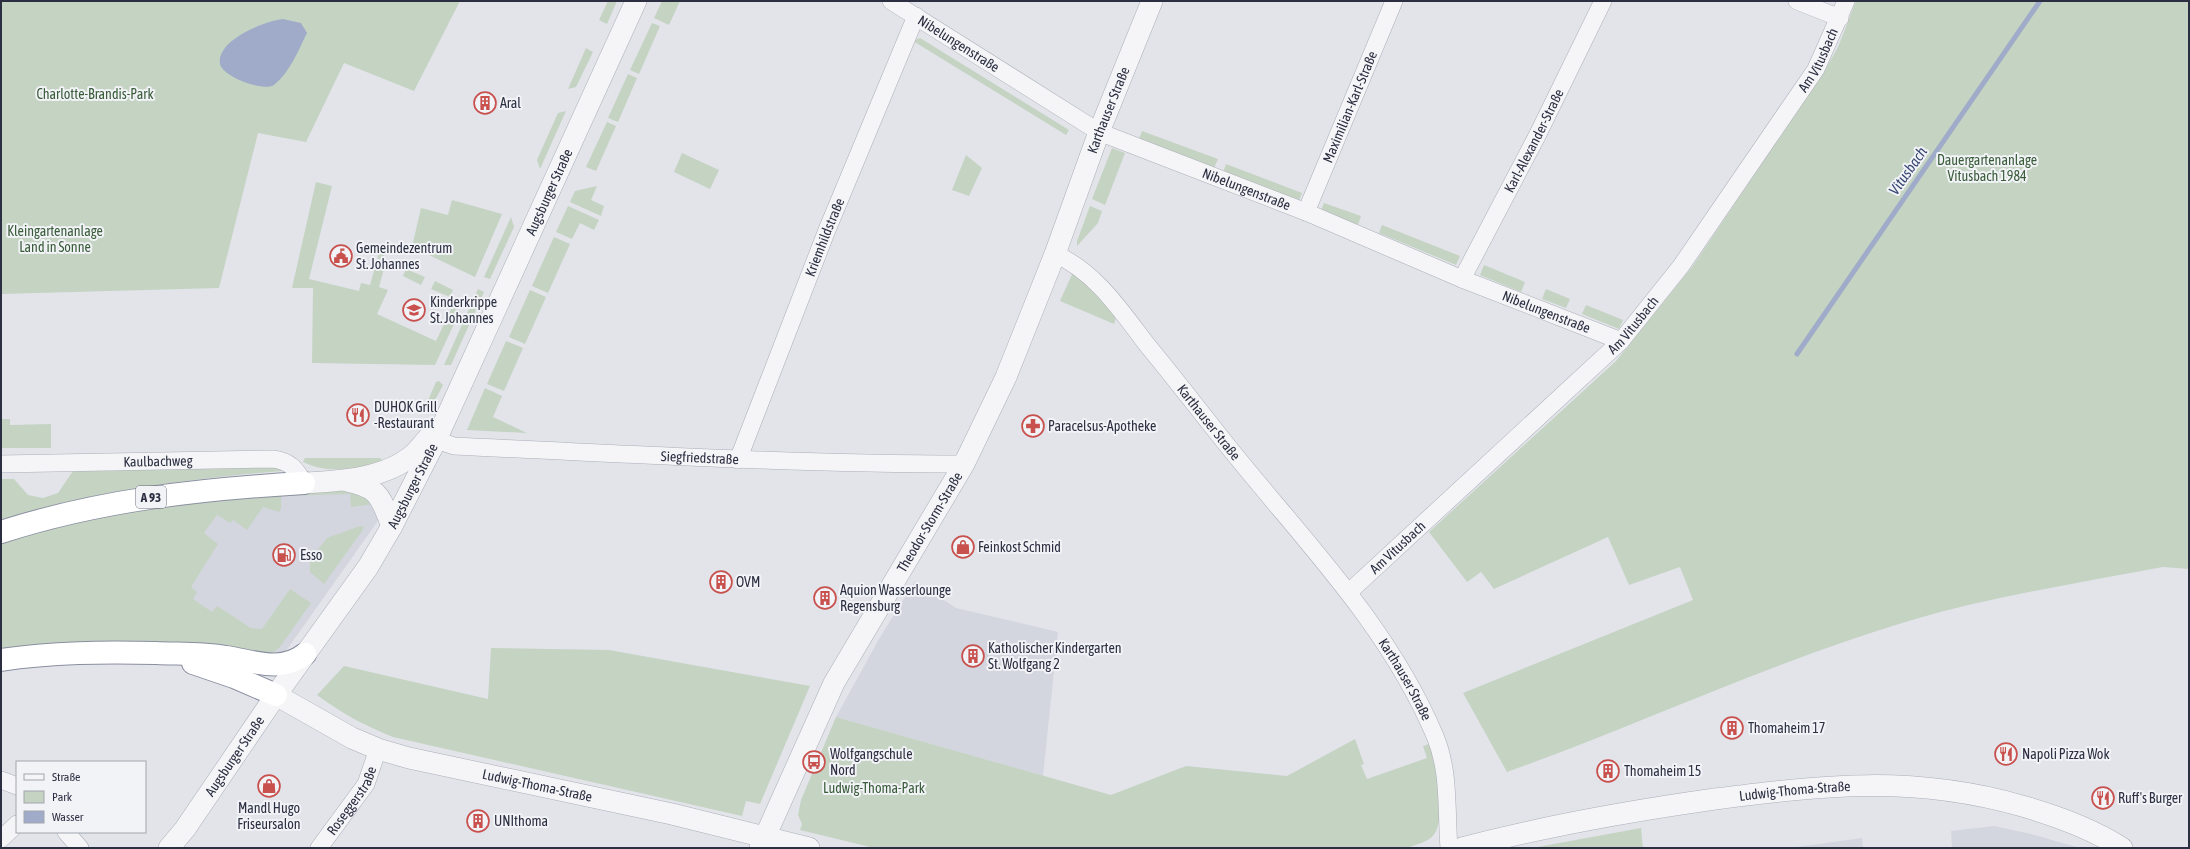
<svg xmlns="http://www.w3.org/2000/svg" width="2190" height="849" font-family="'Asap Condensed',sans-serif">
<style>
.built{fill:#d4d6df}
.green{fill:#c5d3c3}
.water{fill:#9fabc8}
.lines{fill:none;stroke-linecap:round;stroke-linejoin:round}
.stream{stroke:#9fabc8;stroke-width:5}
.minor-casing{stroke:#abaeb7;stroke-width:18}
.tertiary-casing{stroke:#abaeb7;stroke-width:22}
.motorway-casing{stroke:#8a8fa0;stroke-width:24}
.minor{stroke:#f5f5f8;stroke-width:17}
.tertiary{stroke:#f5f5f8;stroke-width:21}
.motorway{stroke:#fff;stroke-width:22}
.labels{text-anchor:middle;stroke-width:4;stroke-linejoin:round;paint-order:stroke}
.shield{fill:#f2f3f7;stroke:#676a78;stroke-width:1}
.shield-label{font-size:13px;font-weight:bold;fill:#2b2f41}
.street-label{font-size:14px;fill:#2b2f41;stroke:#f2f3f7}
.park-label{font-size:14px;fill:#395c39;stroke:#f2f3f7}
.poi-label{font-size:14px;fill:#2b2f41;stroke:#f2f3f7;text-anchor:start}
.water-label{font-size:15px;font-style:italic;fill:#374773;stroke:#f2f3f7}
</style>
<rect width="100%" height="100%" fill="#e2e4ea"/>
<!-- built -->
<g class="built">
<polygon points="366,491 380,518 281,658 267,658 273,653 163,588 212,497"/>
<polygon points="915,581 956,608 1058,632 1043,776 836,717 879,639"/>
<polygon points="1994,826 2031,834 2080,848 1952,848 1951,831"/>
<polygon points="1862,838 1863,848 1789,848"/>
</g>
<!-- green -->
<g class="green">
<polygon points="1,1 460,1 414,91 344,63 306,142 258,133 219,288 1,294"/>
<polygon points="608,1 617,1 607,24 599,20"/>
<polygon points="662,1 680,1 669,25 654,18"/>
<path d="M1856,1H2189V569L2163,567C2079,583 1994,596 1912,620C1774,661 1643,723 1507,772L1463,693L1693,600L1680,567L1629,585L1608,537L1494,589L1481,572L1467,582L1429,532L1616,361L1692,267L1825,70L1838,47Z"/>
<polygon points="652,23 660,26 639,74 630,70"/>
<polygon points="920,38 1069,130 1066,135 913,41"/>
<polygon points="586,48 593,52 576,87 568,89"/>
<polygon points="628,74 637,78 618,122 608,118"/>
<polygon points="566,111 540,169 537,160 558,113"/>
<polygon points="607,122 616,126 596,171 586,167"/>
<polygon points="1142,131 1218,159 1214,168 1139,139"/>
<polygon points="1112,148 1125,153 1105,205 1092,199"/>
<polygon points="682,153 719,170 710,189 674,172"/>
<polygon points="966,155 982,168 969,196 952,190"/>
<polygon points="1226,164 1302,193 1299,201 1223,173"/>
<polygon points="316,182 332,186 309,279 359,291 361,283 370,285 381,246 386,261 379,287 388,290 377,314 436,341 452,307 460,311 435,365 312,363 313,288 292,288"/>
<polygon points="597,186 591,200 604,206 601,216 570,202 575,191"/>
<polygon points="452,200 502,214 475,277 412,247 421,208 448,215"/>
<polygon points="1324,203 1361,216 1358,225 1321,211"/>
<polygon points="568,206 599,220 594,230 580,223 572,239 556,232"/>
<polygon points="1090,206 1102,211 1098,223 1077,246 1077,241"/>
<polygon points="511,217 514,227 490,279 484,277"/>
<polygon points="1382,225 1460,256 1456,265 1379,233"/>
<polygon points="554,237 570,244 548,293 532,286"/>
<polygon points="1484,265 1525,282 1521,292 1480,275"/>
<polygon points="406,269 425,277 421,285 403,276"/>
<polygon points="1074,270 1117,314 1114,324 1060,301"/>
<polygon points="435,281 453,290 450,297 431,289"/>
<polygon points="478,289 484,292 451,365 444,365"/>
<polygon points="1546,289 1570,299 1566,308 1542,299"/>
<polygon points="530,290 546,297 525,344 509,337"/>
<polygon points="1586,305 1623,320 1619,329 1582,314"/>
<polygon points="506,341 523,348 504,391 487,384"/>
<polygon points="439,381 443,385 431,408 426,405 436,382"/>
<polygon points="485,388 502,396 493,417 527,433 467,430"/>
<polygon points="1,419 10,419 10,425 51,424 51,448 1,448"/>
<path d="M305,458H380L384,462C356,468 330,475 303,462Z"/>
<path d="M249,464L283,469L282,471C186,479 93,491 1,520V479H14L28,495L43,498L58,493L73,471L79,469Z"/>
<polygon points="354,490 375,504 351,507 350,494 281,496 281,509 279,512 263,507 247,530 233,520 230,523 217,515 204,533 218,544 191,587 197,592 193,599 212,612 217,606 251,628 262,629 290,589 311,603 280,647 267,658 1,652 1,541 51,524 172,501"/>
<polygon points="360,526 364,527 362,531 324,584 310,572 310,560 327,538"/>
<path d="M491,648L609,650L810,686L760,804L746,801L742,816L393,737C365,726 341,713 317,695L344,666L488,699Z"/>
<path d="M836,717L1111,795L1186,766L1287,776L1355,739L1364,764L1361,765L1367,779L1427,758L1423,746L1432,743L1436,755L1440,814C1437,840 1430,840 1407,848H874L800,830L802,824L798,815L801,800Z"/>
<polygon points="1641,828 1643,848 1532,848"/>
</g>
<!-- water -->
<path class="water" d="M283,19L301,23L307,33C298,51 290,72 274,85C264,92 223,77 220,64C216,40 265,21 283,19Z"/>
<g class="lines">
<!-- stream -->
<polyline class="stream" points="1797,354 2040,1"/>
<!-- minor casing -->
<g class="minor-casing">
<g id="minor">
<path id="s1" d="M891,1L1099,132L1306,212L1462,279L1621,341"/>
<polyline points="1797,1 1840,18"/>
<path id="s2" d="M1306,212L1394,1"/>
<path id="s3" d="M1055,254C1096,272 1121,311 1148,346C1172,375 1195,405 1219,435C1295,532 1386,620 1435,736C1450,772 1446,810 1449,848"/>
<path id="s4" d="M1462,279L1538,134L1603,1"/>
<path id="s5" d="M436,440L454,446C624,454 794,464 964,464"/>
<path id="s6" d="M738,460L827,230L916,16"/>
<path id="s7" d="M1,464L273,459C290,461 296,469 304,483"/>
<path id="s8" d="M1349,592L1621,341L1681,266L1816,69L1846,1"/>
<polyline points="1,780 17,786"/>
<polyline points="66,832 80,848"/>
<polyline points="1,839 17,824"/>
<path id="s9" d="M319,848L366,784L378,749"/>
</g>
</g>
<!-- tertiary casing -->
<g class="tertiary-casing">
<g id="tertiary">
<path d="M347,481C381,488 380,498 392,526"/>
<path d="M304,483C341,481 385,479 414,454C420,448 425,441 431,435"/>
<path id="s10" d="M276,695L352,738L378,749L409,758L672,814L809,848"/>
<path id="s11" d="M169,848L185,829L276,695L368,567L392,526L436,440L636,1"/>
<path id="s12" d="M760,848L834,683L964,464L1006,377L1055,254L1099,132L1152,1"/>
<path id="s13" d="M1462,848C1545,826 1630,811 1715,799C1825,785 1913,775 2022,806C2057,816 2091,828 2122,848"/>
</g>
</g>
<!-- motorway casing -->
<g class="motorway-casing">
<g id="motorway">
<path d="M1,532C100,500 201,489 304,483"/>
<path d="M1,660C52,652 105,652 156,653C180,654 203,653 226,657C253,661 281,673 305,654"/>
<polyline points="193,663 234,677 276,695"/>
</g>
</g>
<!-- minor -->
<use href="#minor" class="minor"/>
<!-- tertiary -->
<use href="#tertiary" class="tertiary"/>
<!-- motorway -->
<use href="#motorway" class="motorway"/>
</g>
<!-- icons -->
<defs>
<g id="building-ring" transform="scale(1.15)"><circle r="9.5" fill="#f2f3f7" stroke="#c8514e" stroke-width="1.5"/><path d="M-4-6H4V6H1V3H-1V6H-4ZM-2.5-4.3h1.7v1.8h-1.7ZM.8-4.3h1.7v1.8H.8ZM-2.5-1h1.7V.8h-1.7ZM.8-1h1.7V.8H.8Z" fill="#c8514e"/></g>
<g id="civic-ring" transform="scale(1.15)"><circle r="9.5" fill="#f2f3f7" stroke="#c8514e" stroke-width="1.5"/><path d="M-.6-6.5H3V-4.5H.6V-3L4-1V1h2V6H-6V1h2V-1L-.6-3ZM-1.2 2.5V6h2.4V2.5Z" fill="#c8514e"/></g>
<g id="school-ring" transform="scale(1.15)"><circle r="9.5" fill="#f2f3f7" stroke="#c8514e" stroke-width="1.5"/><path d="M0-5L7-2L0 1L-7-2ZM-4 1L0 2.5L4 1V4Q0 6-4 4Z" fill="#c8514e"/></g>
<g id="restaurant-ring" transform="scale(1.15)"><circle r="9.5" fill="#f2f3f7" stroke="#c8514e" stroke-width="1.5"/><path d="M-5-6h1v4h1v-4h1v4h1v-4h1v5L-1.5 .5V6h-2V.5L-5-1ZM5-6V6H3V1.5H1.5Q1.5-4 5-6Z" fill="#c8514e"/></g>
<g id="pharmacy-ring" transform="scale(1.15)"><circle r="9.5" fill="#f2f3f7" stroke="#c8514e" stroke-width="1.5"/><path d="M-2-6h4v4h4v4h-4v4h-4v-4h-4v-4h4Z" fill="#c8514e"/></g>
<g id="shop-ring" transform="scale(1.15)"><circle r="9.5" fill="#f2f3f7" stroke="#c8514e" stroke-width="1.5"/><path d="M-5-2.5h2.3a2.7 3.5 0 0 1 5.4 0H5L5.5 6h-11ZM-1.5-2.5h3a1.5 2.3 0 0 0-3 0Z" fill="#c8514e"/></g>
<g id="fuel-ring" transform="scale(1.15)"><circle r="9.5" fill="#f2f3f7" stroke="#c8514e" stroke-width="1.5"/><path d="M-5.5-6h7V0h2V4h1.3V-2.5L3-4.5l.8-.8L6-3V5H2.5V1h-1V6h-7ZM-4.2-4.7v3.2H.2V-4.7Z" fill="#c8514e"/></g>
<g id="bus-ring" transform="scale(1.15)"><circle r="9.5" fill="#f2f3f7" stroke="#c8514e" stroke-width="1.5"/><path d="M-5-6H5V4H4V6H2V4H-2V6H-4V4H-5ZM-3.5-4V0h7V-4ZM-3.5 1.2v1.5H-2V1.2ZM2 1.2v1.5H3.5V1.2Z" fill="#c8514e"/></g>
</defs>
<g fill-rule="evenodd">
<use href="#building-ring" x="485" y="103"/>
<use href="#civic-ring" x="341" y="256"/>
<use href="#school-ring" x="414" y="310"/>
<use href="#restaurant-ring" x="358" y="415"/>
<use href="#pharmacy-ring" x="1033" y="426"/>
<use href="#shop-ring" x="963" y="547"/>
<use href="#fuel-ring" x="284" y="555"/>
<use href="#building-ring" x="721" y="582"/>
<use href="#building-ring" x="825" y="598"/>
<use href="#building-ring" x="973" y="656"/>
<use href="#building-ring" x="1732" y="728"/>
<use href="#restaurant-ring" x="2006" y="754"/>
<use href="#bus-ring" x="814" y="762"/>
<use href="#building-ring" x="1608" y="771"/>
<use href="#shop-ring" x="269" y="786"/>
<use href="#restaurant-ring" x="2103" y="798"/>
<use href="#building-ring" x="478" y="821"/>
</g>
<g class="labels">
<!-- shield labels -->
<rect class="shield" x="136" y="486" width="30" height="22" rx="3"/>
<g class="shield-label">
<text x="151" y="502">A 93</text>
</g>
<!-- street labels -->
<g class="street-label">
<text dy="5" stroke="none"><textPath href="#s1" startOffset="80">Nibelungenstraße</textPath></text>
<text dy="5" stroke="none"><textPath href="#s8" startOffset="714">Am Vitusbach</textPath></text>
<text dy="5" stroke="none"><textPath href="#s2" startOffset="114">Maximilian-Karl-Straße</textPath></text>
<text dy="5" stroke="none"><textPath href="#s12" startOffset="818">Karthauser Straße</textPath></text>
<text dy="5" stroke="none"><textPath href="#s4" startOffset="156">Karl-Alexander-Straße</textPath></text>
<text dy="5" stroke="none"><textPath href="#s1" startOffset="404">Nibelungenstraße</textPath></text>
<text dy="5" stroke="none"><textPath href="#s11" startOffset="761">Augsburger Straße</textPath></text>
<text dy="5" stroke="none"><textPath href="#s6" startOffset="239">Kriemhildstraße</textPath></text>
<text dy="5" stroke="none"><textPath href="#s1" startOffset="728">Nibelungenstraße</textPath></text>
<text dy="5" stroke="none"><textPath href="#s8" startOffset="390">Am Vitusbach</textPath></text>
<text dy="5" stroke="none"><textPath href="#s3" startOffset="230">Karthauser Straße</textPath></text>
<text dy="5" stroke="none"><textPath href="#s5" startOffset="265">Siegfriedstraße</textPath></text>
<text dy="5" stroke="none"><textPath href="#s7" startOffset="157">Kaulbachweg</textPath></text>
<text dy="5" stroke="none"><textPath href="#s11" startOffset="437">Augsburger Straße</textPath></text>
<text dy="5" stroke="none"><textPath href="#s12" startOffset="368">Theodor-Storm-Straße</textPath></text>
<text dy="5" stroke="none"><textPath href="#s8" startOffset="66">Am Vitusbach</textPath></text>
<text dy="5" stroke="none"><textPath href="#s3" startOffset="554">Karthauser Straße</textPath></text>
<text dy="5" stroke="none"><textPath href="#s11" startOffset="113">Augsburger Straße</textPath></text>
<text dy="5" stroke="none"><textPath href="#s10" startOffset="279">Ludwig-Thoma-Straße</textPath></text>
<text dy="5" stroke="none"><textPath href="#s13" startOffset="338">Ludwig-Thoma-Straße</textPath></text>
<text dy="5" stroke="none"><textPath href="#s9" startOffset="58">Roseggerstraße</textPath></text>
</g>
<!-- park labels -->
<g class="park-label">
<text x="95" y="99">Charlotte-Brandis-Park</text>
<text x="1987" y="165">Dauergartenanlage<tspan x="1987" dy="16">Vitusbach 1984</tspan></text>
<text x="55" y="236">Kleingartenanlage<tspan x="55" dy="16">Land in Sonne</tspan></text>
<text x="874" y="793">Ludwig-Thoma-Park</text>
</g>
<!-- poi labels -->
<g class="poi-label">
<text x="500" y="108">Aral</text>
<text x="356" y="253">Gemeindezentrum<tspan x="356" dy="16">St. Johannes</tspan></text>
<text x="430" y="307">Kinderkrippe<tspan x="430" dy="16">St. Johannes</tspan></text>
<text x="374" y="412">DUHOK Grill<tspan x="374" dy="16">-Restaurant</tspan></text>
<text x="1048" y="431">Paracelsus-Apotheke</text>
<text x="978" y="552">Feinkost Schmid</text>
<text x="300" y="560">Esso</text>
<text x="736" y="587">OVM</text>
<text x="840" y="595">Aquion Wasserlounge<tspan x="840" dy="16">Regensburg</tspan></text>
<text x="988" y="653">Katholischer Kindergarten<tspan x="988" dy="16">St. Wolfgang 2</tspan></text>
<text x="1748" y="733">Thomaheim 17</text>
<text x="830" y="759">Wolfgangschule<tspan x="830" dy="16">Nord</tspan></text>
<text x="2022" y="759">Napoli Pizza Wok</text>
<text x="1624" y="776">Thomaheim 15</text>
<text x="2118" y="803">Ruff's Burger</text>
<text x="269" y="813" text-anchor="middle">Mandl Hugo<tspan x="269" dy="16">Friseursalon</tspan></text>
<text x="494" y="826">UNIthoma</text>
</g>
<!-- water labels -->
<g class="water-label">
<text transform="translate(1908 171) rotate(-55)" y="5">Vitusbach</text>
</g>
</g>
<!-- border -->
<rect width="2190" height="849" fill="none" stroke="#2b2f41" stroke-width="4"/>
<!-- legend -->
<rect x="16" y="761" width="130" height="72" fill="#f2f3f7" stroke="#a2a5ae"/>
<rect x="24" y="774" width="20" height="6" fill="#f5f5f8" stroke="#a2a5ae"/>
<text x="52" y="781" font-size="12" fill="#2b2f41">Straße</text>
<rect x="24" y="791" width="20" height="12" fill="#c5d3c3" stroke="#a2a5ae"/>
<text x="52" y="801" font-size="12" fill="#2b2f41">Park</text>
<rect x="24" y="811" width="20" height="12" fill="#9fabc8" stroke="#a2a5ae"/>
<text x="52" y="821" font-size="12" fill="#2b2f41">Wasser</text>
</svg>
